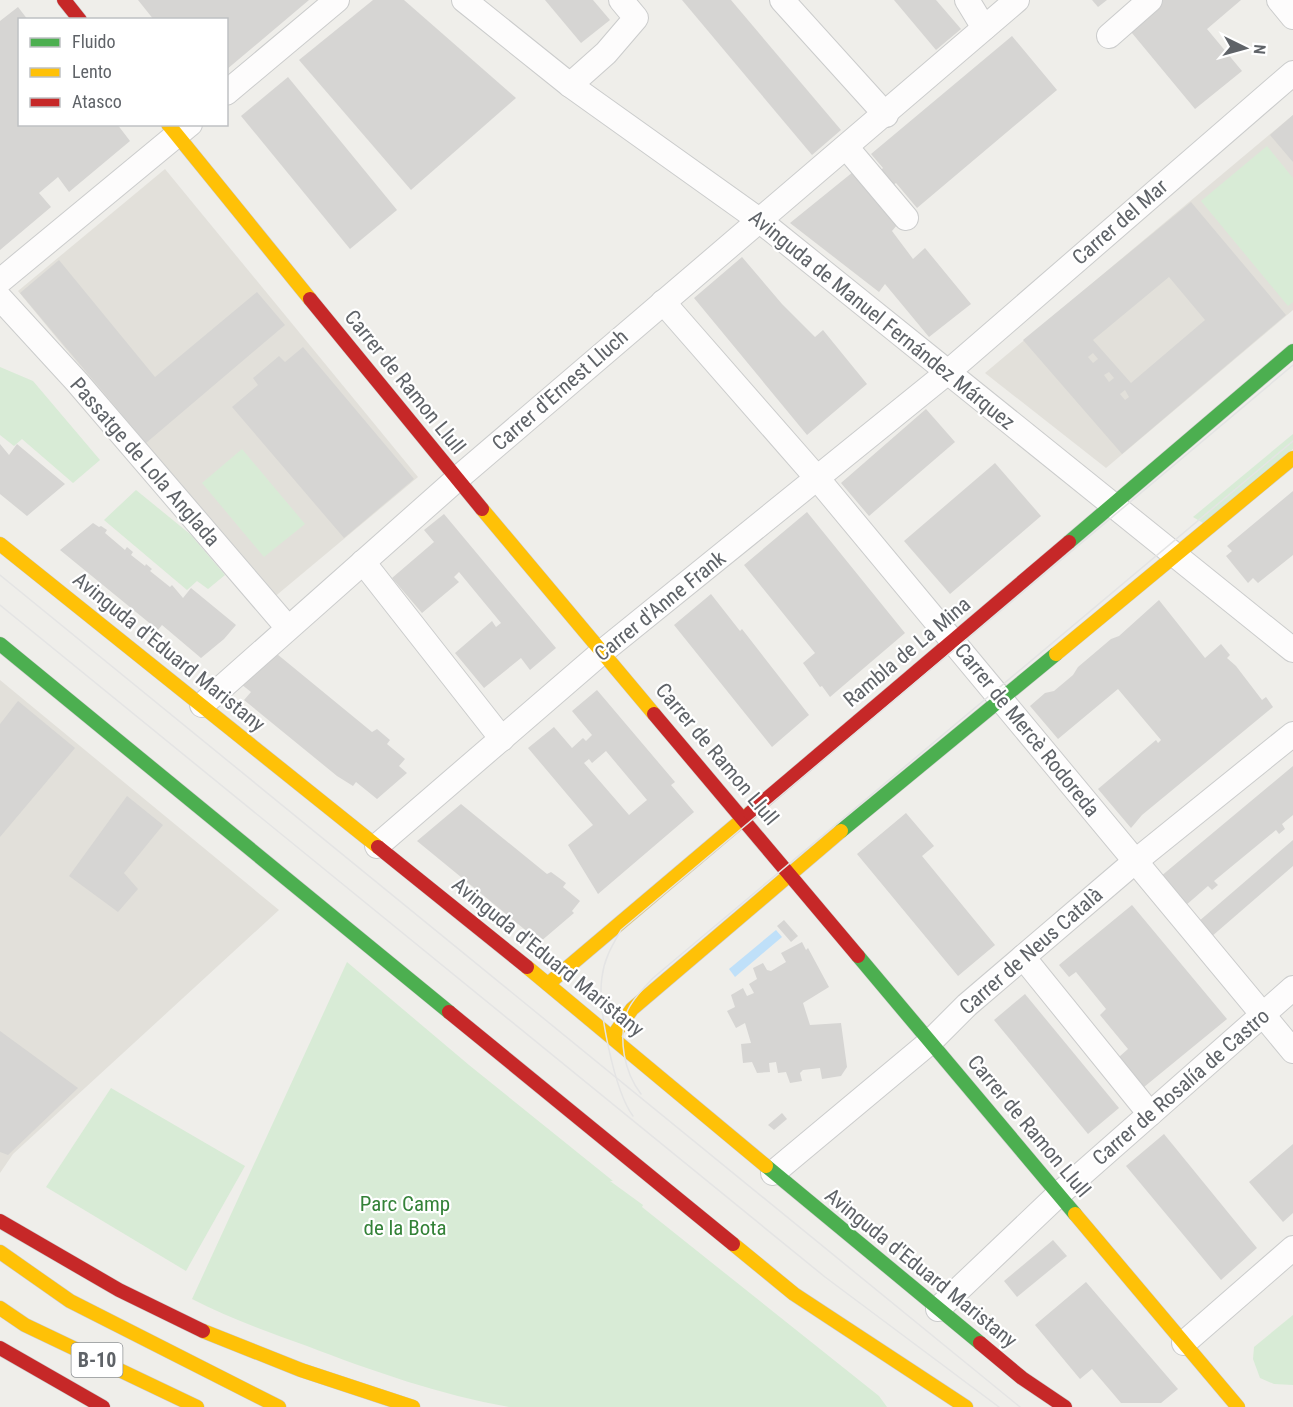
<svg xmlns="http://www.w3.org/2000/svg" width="1293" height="1407" font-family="'Roboto Condensed',sans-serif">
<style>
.education{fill:#e2e0da}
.green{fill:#d8ebd6}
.water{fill:#bfe0f9}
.building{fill:#d6d5d3;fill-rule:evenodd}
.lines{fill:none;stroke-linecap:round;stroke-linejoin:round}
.street-casing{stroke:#cbcccc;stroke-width:26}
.fast-casing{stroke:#cacacb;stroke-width:15}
.slow-casing{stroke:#cacacb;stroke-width:15}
.jam-casing{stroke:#cacacb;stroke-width:15}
.street{stroke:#fdfcfc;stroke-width:24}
.fast{stroke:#4caf50;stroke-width:14}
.slow{stroke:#ffc107;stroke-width:14}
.jam{stroke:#c62828;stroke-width:14}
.tram{stroke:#e4e4e4;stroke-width:1.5}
.labels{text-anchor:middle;stroke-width:4.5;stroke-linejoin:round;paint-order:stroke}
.shield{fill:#fff;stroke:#8f9295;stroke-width:1.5}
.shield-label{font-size:20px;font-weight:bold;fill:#5f6368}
.street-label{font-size:21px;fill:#5f6368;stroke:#fff}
.park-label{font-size:21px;fill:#348238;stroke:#fff}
</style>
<rect width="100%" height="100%" fill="#efeeea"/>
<!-- education -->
<g class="education">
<polygon points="1293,115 1293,310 1106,468 985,373"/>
<polygon points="165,169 418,477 272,599 18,291"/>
<polygon points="0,680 279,910 13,1154 0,1173"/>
</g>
<!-- green -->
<g class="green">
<polygon points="1267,146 1293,178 1293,302 1288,306 1201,201"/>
<polygon points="0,367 33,381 100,460 73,483 22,439 14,446 0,435"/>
<polygon points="1293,434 1293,449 1203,523 1193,517"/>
<polygon points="242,449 305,524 264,557 202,483"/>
<polygon points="136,490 190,534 225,575 208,589 197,581 187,590 104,520"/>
<path d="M347,962L469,1065L613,1181H610L643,1205L642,1207L652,1215L879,1396L887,1407H509C441,1395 372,1371 307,1346C268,1332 229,1318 192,1299Z"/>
<polygon points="111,1088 245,1166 186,1271 46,1187"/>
<polygon points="1293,1315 1293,1385 1274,1384 1260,1378 1253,1359 1254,1347"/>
</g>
<!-- water -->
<polygon class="water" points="776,930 782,937 735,977 729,969"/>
<!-- building -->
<g class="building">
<polygon points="138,0 309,0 226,70 226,20 154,20"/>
<polygon points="373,0 404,0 516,98 411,190 299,60"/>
<polygon points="545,0 593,0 610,20 581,43"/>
<polygon points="682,0 731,0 841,130 812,155"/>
<polygon points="894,0 936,0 961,29 936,50"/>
<polygon points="1092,0 1107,0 1098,7"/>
<polygon points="1160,0 1241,0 1207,29 1242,71 1195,109 1127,27"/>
<polygon points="18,7 28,20 20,20 20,124 117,124 130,141 69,192 58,177 39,193 51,207 0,250 0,21"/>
<polygon points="1012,36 1057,90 917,208 896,183 889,188 877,174 883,168 871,154"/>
<polygon points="288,77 397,210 350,249 241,116"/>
<polygon points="1293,115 1293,162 1270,135"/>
<polygon points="853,172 897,225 892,231 913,259 925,248 971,304 929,337 885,284 879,292 790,223"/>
<path d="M1191,202L1286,315L1122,454L1023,340ZM1169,277L1205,320L1131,383L1093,340ZM1093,353L1098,359L1093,363L1088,357ZM1109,372L1114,378L1109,382L1104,375ZM1125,390L1129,397L1125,400L1120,394Z"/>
<polygon points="742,257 782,304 815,337 823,330 867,384 807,435 694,298"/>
<polygon points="59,260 155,377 257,292 285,325 146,443 20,293"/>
<polygon points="303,347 414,479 344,538 232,407 258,385 253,378 279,356 285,362"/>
<polygon points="926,409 955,442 869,516 841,483"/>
<polygon points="0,444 9,455 17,444 65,484 27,516 0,494"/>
<polygon points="995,463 1041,516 950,594 904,541"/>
<polygon points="1293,491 1293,555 1258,583 1253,578 1248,583 1226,556 1232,551 1227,546"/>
<polygon points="807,512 905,633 830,697 822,686 820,687 803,663 815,653 744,565"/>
<polygon points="444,514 556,648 530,670 521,658 484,688 455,653 492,621 496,627 501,623 459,572 454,577 459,582 422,613 392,578 434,542 424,530"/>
<polygon points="93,523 99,527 101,526 107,530 105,533 125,550 127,547 133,552 131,555 145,566 146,564 152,569 150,571 170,587 172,585 183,598 191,588 236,625 224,639 201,658 162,625 158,630 60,550"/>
<polygon points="711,594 740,631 742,629 809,715 772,747 674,625"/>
<polygon points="1159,600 1205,658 1221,644 1230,655 1227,658 1236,666 1262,700 1266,697 1273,707 1142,815 1131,828 1098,789 1156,740 1158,743 1161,740 1118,689 1058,739 1030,706 1045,693 1054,691 1073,675 1078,667 1111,639 1119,636"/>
<polygon points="277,654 372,732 377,729 390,740 387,744 405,759 399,766 407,773 377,799 356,782 353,786 337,776 244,700 251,692 241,684"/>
<path d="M597,690L675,782L671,785L694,812L598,894L568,845L593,825L528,748L554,727L572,748L583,738L586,741L592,735L572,711ZM606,751L647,800L629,815L584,763L589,759L592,763Z"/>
<polygon points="18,701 75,748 0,837 0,724"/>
<polygon points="1293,766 1293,815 1282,824 1285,829 1279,834 1276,830 1214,881 1218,885 1212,890 1208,886 1185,906 1160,877"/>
<polygon points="127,796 163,825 124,873 138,889 118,912 69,876"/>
<polygon points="461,804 547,874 551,872 566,883 563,887 580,901 572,911 574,913 540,942 417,841"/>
<polygon points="906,813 934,846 922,856 995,945 958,976 857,854"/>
<polygon points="1293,840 1293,866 1211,937 1198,922"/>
<polygon points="1132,905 1227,1019 1144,1087 1119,1057 1128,1049 1100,1015 1106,1009 1076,972 1069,977 1059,965"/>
<polygon points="784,920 798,936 791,942 777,926"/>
<polygon points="802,942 806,950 808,948 829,987 803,1003 810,1025 841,1023 847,1067 841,1076 822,1079 820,1068 803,1070 800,1073 802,1081 790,1083 786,1072 778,1073 776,1062 769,1063 770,1072 757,1073 752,1062 743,1063 741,1044 751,1043 745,1023 736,1028 727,1011 735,1007 731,995 743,988 747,996 754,993 749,984 757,979 753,968 763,963 767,970 771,971 786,962 781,953"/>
<polygon points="1025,994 1119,1108 1088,1134 994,1020"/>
<polygon points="0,1031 78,1088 8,1155 0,1152"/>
<polygon points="782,1113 787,1119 774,1130 768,1125"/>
<polygon points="1164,1134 1257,1248 1221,1280 1126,1166"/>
<polygon points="1293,1144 1293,1213 1283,1222 1249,1182"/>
<polygon points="1053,1240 1067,1256 1017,1297 1004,1281"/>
<polygon points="1086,1282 1178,1389 1161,1403 1121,1403 1092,1369 1080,1379 1035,1325"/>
</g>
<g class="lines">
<!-- street casing -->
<g class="street-casing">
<g id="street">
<polyline points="464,0 570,85 759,220 1293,650"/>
<polyline points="782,0 886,115"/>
<polyline points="967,0 984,28"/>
<polyline points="1279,0 1293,17"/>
<polyline points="1109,36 1150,0"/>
<polyline points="570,85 606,53 636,18 621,0"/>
<polyline points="226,93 337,0"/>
<polyline points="847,148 906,218"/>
<polyline points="0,281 190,124"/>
<polyline points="0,298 77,382 288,628"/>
<polyline points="663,302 817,478 1293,1051"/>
<polyline points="363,562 502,739"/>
<polyline points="202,705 457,479 1017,0"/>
<polyline points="377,846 602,652 948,372 1293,73"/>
<polyline points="1023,957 1150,1114"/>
<polyline points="773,1173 930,1042 967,1005 1132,864 1293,734"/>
<polyline points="938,1309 1059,1194 1293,988"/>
<polyline points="1184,1343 1293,1248"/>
</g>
</g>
<!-- fast casing -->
<g class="fast-casing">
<g id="fast">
<polyline points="1069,542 1293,351"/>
<polyline points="0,644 449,1012"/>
<polyline points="841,831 1056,654"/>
<polyline points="858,956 1075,1214"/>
<polyline points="766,1166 980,1343"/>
</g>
</g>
<!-- slow casing -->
<g class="slow-casing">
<g id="slow">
<polyline points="168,124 310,299"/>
<polyline points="482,509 654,714"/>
<polyline points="0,544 378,847"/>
<polyline points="1056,654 1293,458"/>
<polyline points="527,967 766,1166"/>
<polyline points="548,984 750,813"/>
<polyline points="613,1036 632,1009 841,831"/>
<polyline points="1075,1214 1238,1407"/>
<polyline points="733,1244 794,1294 966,1407"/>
<polyline points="0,1252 70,1301 279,1407"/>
<polyline points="0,1308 25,1325 197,1407"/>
<polyline points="203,1331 301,1370 413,1407"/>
</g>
</g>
<!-- jam casing -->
<g class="jam-casing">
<g id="jam">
<polyline points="64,0 80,20"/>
<polyline points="310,299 482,509"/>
<polyline points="654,714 858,956"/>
<polyline points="750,813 1069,542"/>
<polyline points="378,847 527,967"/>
<polyline points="449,1012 733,1244"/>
<polyline points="0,1221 119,1290 203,1331"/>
<polyline points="980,1343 1022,1378 1065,1407"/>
<polyline points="0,1348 103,1407"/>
</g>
</g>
<!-- street -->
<use href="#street" class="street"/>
<!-- fast -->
<use href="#fast" class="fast"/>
<!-- slow -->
<use href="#slow" class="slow"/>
<!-- jam -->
<use href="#jam" class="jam"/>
<!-- tram -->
<g class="tram">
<polyline points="0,575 1020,1407"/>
<polyline points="0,605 825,1277 999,1407"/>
<path d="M641,1094C624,1072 618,1039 627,1012C632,999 644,988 653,978L1293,441"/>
<path d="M633,1116C615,1092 597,1008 602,977C604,959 612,946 621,930L1293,365"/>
</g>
</g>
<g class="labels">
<!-- shield labels -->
<rect class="shield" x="71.5" y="1343" width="51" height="34" rx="4.5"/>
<g class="shield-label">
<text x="97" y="1367">B-10</text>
</g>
<!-- street labels -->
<g class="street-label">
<text transform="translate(1120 222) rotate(-41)" y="7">Carrer del Mar</text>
<text transform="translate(882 320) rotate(39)" y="7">Avinguda de Manuel Fernández Márquez</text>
<text transform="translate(405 382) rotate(51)" y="7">Carrer de Ramon Llull</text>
<text transform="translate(560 390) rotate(-41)" y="7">Carrer d'Ernest Lluch</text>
<text transform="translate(145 462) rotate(49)" y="7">Passatge de Lola Anglada</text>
<text transform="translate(660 606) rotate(-39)" y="7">Carrer d'Anne Frank</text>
<text transform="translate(169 652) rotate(39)" y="7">Avinguda d'Eduard Maristany</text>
<text transform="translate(907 652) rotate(-40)" y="7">Rambla de La Mina</text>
<text transform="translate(1027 730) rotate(51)" y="7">Carrer de Mercè Rodoreda</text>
<text transform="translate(717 754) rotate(50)" y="7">Carrer de Ramon Llull</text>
<text transform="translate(1031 951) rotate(-41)" y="7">Carrer de Neus Català</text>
<text transform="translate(548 957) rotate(39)" y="7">Avinguda d'Eduard Maristany</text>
<text transform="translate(1181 1087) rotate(-41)" y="7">Carrer de Rosalía de Castro</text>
<text transform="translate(1029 1126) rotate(50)" y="7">Carrer de Ramon Llull</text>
<text transform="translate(921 1268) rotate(39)" y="7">Avinguda d'Eduard Maristany</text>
</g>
<!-- park labels -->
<g class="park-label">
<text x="405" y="1211">Parc Camp<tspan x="405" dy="24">de la Bota</tspan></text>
</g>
</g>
<!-- legend -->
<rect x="18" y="18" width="210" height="108" fill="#ffffff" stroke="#bfc1c3" stroke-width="1.5"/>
<rect x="30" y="38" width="30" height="9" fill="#4caf50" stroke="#bfc1c3" stroke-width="1.5"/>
<text x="72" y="48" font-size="18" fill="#5f6368">Fluido</text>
<rect x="30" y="68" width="30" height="9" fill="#ffc107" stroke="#bfc1c3" stroke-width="1.5"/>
<text x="72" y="78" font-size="18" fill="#5f6368">Lento</text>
<rect x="30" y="98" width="30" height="9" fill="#c62828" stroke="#bfc1c3" stroke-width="1.5"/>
<text x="72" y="108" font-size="18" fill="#5f6368">Atasco</text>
<!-- north arrow -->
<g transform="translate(1245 48) rotate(95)" stroke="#ffffff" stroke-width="4.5" paint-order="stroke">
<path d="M0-4.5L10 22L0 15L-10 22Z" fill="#5f6368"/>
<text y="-9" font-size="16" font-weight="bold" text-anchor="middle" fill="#5f6368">N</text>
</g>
</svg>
